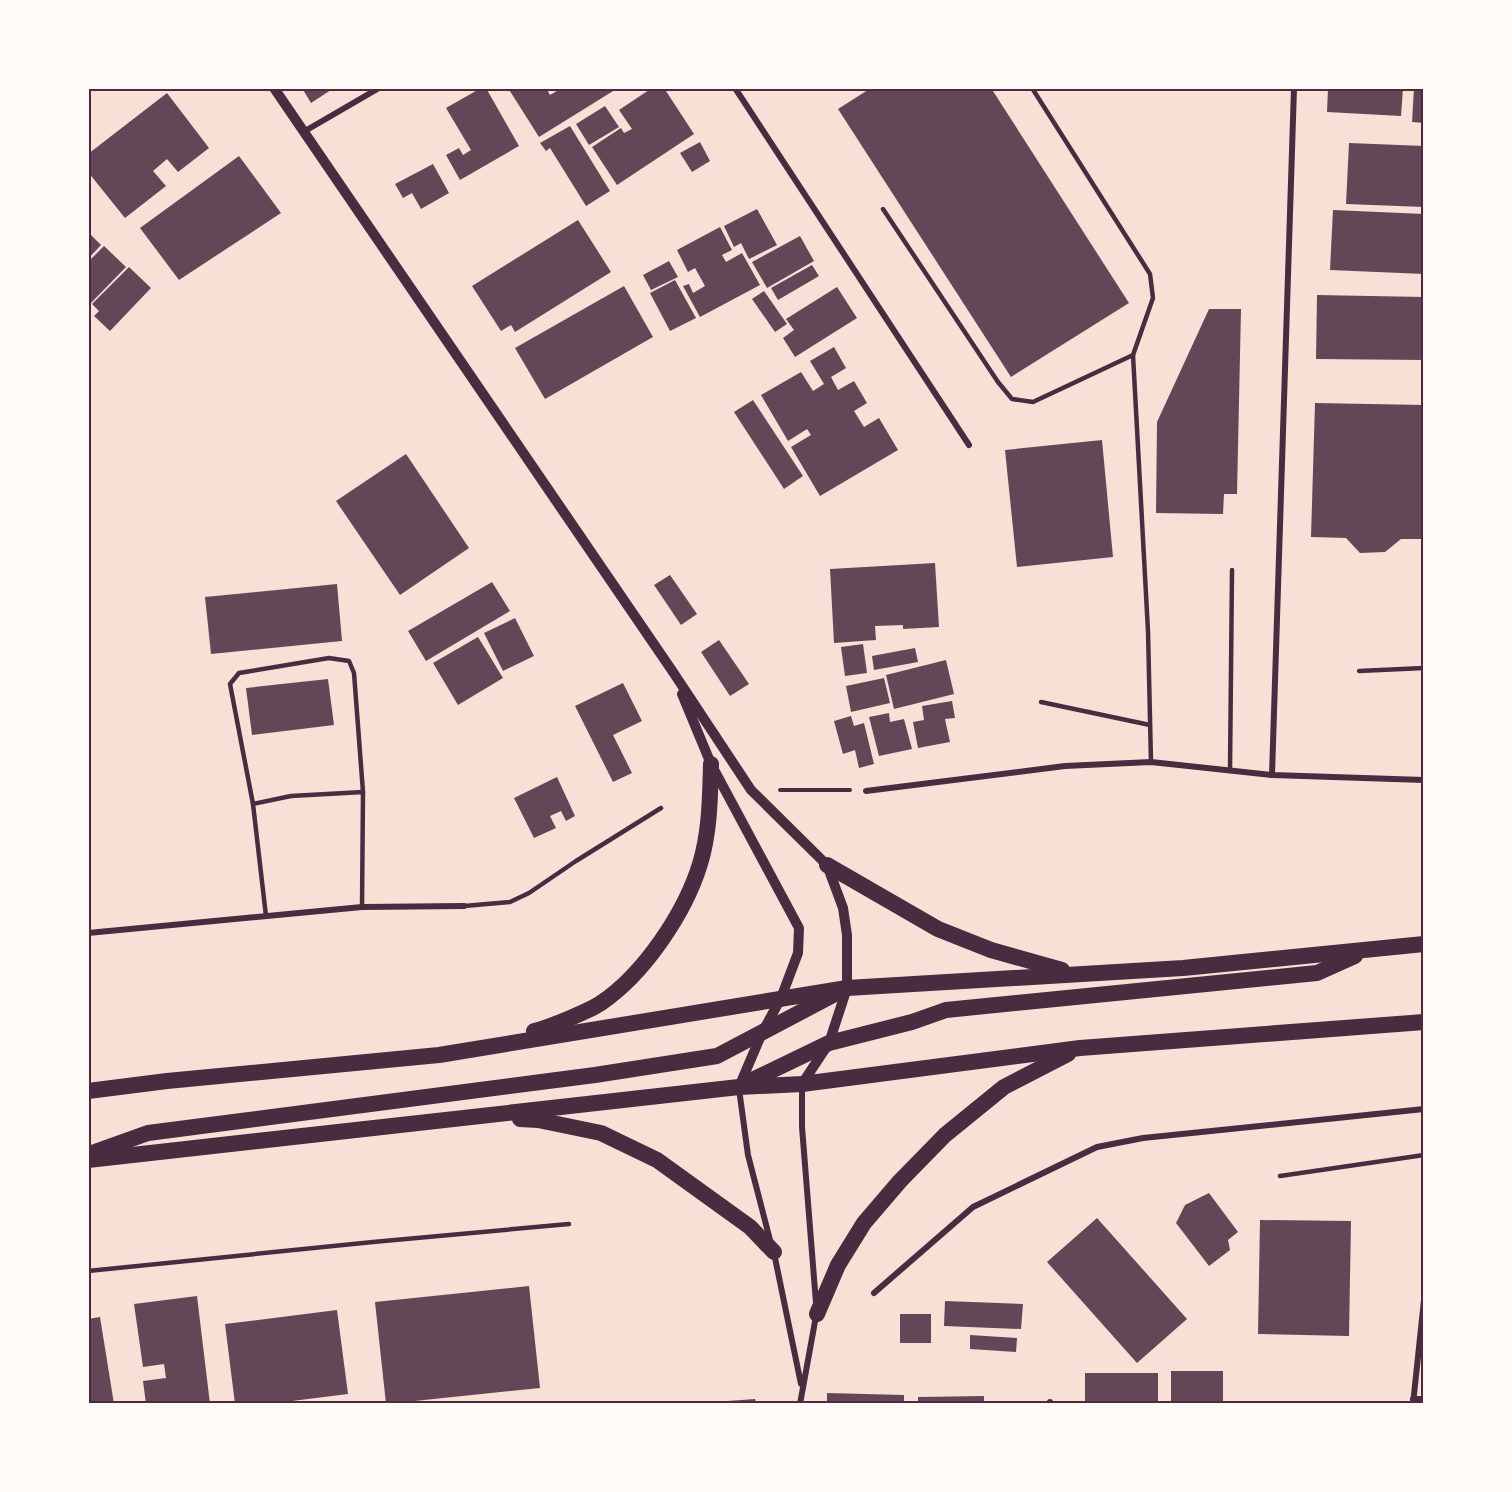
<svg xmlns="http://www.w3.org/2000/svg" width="1512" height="1492" font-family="'IBM Plex Serif',serif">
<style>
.building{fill:#644757}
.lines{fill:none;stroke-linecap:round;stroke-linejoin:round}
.path{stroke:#4a2c40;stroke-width:4}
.service{stroke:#4a2c40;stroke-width:4.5}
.minor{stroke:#4a2c40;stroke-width:6}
.tertiary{stroke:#4a2c40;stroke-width:10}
.trunk{stroke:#4a2c40;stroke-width:16}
.neatline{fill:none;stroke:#4a2c40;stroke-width:2}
</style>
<rect width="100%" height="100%" fill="#f7e1d7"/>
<!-- building -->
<g class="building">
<polygon points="302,88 334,88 311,103"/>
<polygon points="481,88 486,88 519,146 460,180 446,155 459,148 463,155 471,150 446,108"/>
<polygon points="508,88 546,88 550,95 562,88 618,88 539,137"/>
<polygon points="652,88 664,88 694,134 617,185 592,147 621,128 624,133 632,129 619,110"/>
<polygon points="871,88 991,88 1129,303 1011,377 838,109"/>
<polygon points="1328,88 1403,88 1401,116 1327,112"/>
<polygon points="1414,88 1424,88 1424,123 1412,122"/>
<polygon points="167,93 209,148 178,172 167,159 153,171 166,186 125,218 88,172 88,154"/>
<polygon points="605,106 619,127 589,145 576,124"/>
<polygon points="570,126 610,191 586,206 550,148 546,151 540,143"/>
<polygon points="700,142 710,161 692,172 680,153"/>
<polygon points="1349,143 1424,146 1424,207 1346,204"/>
<polygon points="239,156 281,213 179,280 140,228"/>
<polygon points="433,164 449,193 421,209 412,193 403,198 395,184"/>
<polygon points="757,209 777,245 749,259 741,243 734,247 724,226"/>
<polygon points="1333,210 1424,214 1424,274 1330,270"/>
<polygon points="578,220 611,272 515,332 511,325 501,331 472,286"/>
<polygon points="720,227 732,250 722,255 726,262 742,253 760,285 700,317 683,286 689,284 693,293 705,286 695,268 688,272 677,250"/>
<polygon points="88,232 101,245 88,259"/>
<polygon points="800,236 814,261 767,288 752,262"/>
<polygon points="104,246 126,267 88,306 88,262"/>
<polygon points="669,261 678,277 651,290 643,275"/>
<polygon points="812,265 819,276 778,300 771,288"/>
<polygon points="129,267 151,288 110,331 94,316 99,311 92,304"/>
<polygon points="675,280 696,318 670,331 650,293"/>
<polygon points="624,286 653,337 545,399 515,348"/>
<polygon points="837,287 857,318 795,357 783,338 794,330 786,319"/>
<polygon points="764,291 787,324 775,332 752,299"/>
<polygon points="1317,295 1424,297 1424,360 1316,359"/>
<polygon points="1209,309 1241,309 1237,494 1224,494 1223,514 1156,513 1157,422"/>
<polygon points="834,347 846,368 831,377 838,390 854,381 867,403 854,411 864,427 879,418 898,450 820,496 791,447 811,435 807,429 788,441 761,395 801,372 813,391 824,384 810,361"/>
<polygon points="753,400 803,476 784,489 734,412"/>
<polygon points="1315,403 1424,405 1424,539 1401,539 1385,552 1360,553 1346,538 1311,537"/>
<polygon points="1102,440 1113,557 1017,567 1005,450"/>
<polygon points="406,454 469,548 400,595 336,501"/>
<polygon points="935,563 939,627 903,629 903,625 875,626 876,640 834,643 830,569"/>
<polygon points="670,575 697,614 681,625 654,585"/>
<polygon points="492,582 510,611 426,661 408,631"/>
<polygon points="337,584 342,641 211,654 205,597"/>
<polygon points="515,618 534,656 503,671 484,633"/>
<polygon points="478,637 503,678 458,705 433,663"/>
<polygon points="719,640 749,684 730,696 701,652"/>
<polygon points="863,644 867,673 845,676 841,647"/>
<polygon points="915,648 918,662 874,670 872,656"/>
<polygon points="946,660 954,694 894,709 886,675"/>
<polygon points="884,678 890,703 851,712 846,686"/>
<polygon points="328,679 334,725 252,735 246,688"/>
<polygon points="623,683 642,721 613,735 632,773 613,782 575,706"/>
<polygon points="952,701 955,718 945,719 950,742 918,748 913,722 924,720 922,706"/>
<polygon points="889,713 890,722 904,719 912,749 879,756 869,717"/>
<polygon points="851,716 854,726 864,723 874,764 859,768 855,750 843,754 834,721"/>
<polygon points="557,777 575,816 566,821 561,811 550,816 556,828 534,838 514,798"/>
<polygon points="1209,1193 1238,1232 1228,1240 1230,1250 1209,1266 1176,1223 1185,1205"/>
<polygon points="1097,1218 1187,1319 1137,1363 1047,1262"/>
<polygon points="1260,1220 1351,1221 1349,1336 1258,1334"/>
<polygon points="529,1286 540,1388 386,1404 375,1302"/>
<polygon points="197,1296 210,1404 146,1404 143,1381 166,1378 164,1364 143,1367 134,1304"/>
<polygon points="945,1301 1023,1304 1021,1329 944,1326"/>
<polygon points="337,1310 348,1394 268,1404 235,1404 225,1324"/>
<rect x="900" y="1314" width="31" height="29"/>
<polygon points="100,1317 114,1404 88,1404 88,1319"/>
<polygon points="970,1335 1017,1338 1016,1352 970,1349"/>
<rect x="1171" y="1371" width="52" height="33"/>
<rect x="1085" y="1373" width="73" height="31"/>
<polygon points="827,1393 904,1395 904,1404 827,1404"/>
<polygon points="984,1396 984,1404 918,1404 918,1397"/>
<polygon points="755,1399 756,1404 714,1404 714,1402"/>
</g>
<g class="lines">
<!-- path -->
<polyline class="path" points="780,790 850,790"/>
<!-- service -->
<g class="service">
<polyline points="1032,88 1150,274 1153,298 1133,355 1148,631 1151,762"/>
<polyline points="883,209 998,382 1012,399 1033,402 1133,355"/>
<polyline points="1359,671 1424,668"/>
<polyline points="1041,702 1150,725"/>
<polyline points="1230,771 1232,570"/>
<polyline points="253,804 230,684 239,673 329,658 349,661 354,673 363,792"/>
<polyline points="464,906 510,902 529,893 576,861 661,808"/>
<polyline points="266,916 253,804 291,796 363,792 362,907"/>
<polyline points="1280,1176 1424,1155"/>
<polyline points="88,1271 373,1242 569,1224"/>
</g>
<!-- minor -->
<g class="minor">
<polyline points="735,88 969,445"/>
<polyline points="305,131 379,88"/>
<polyline points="1272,775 1294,88"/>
<polyline points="866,791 1065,766 1151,762 1272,775 1424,780"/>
<polyline points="88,933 362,907 464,906"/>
<polyline points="802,1085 802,1127 816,1303"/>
<polyline points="739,1089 748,1155 770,1240"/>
<polyline points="774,1253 801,1384"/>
<polyline points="874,1293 973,1207 1097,1147 1143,1138 1424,1109"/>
<polyline points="1413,1399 1424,1399"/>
<polyline points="800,1404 816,1316"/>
<polyline points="1050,1404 1050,1402"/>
<polyline points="1413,1404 1424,1300"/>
</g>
<!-- tertiary -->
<g class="tertiary">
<polyline points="274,88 673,672 751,790 827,865 843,908 847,935 847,988 829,1043 802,1084"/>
<polyline points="682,694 711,764 799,928 798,953 781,998 762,1033 739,1087"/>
</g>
<!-- trunk -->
<g class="trunk">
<polyline points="827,865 938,929 991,950 1062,970"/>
<path d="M534,1031C548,1028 589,1011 601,1003C644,974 685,913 700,864C710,831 710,797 711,764"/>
<polyline points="746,1083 829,1043 912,1022 946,1010 1317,973 1355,956"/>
<polyline points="88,1091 167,1081 439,1055 847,988 1183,968 1424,944"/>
<polyline points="520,1119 538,1120 601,1133 657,1160 750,1227 774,1252"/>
<polyline points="92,1153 148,1133 595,1075 717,1056 835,994"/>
<polyline points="88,1160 739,1087 802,1084 1080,1048 1424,1022"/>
<polyline points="817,1314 838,1265 864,1223 900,1181 945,1135 1004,1087 1068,1054"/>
</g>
</g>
<!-- border -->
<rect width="1512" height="1492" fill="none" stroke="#fffaf5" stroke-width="180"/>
<rect x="90" y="90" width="1332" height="1312" class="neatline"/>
</svg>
